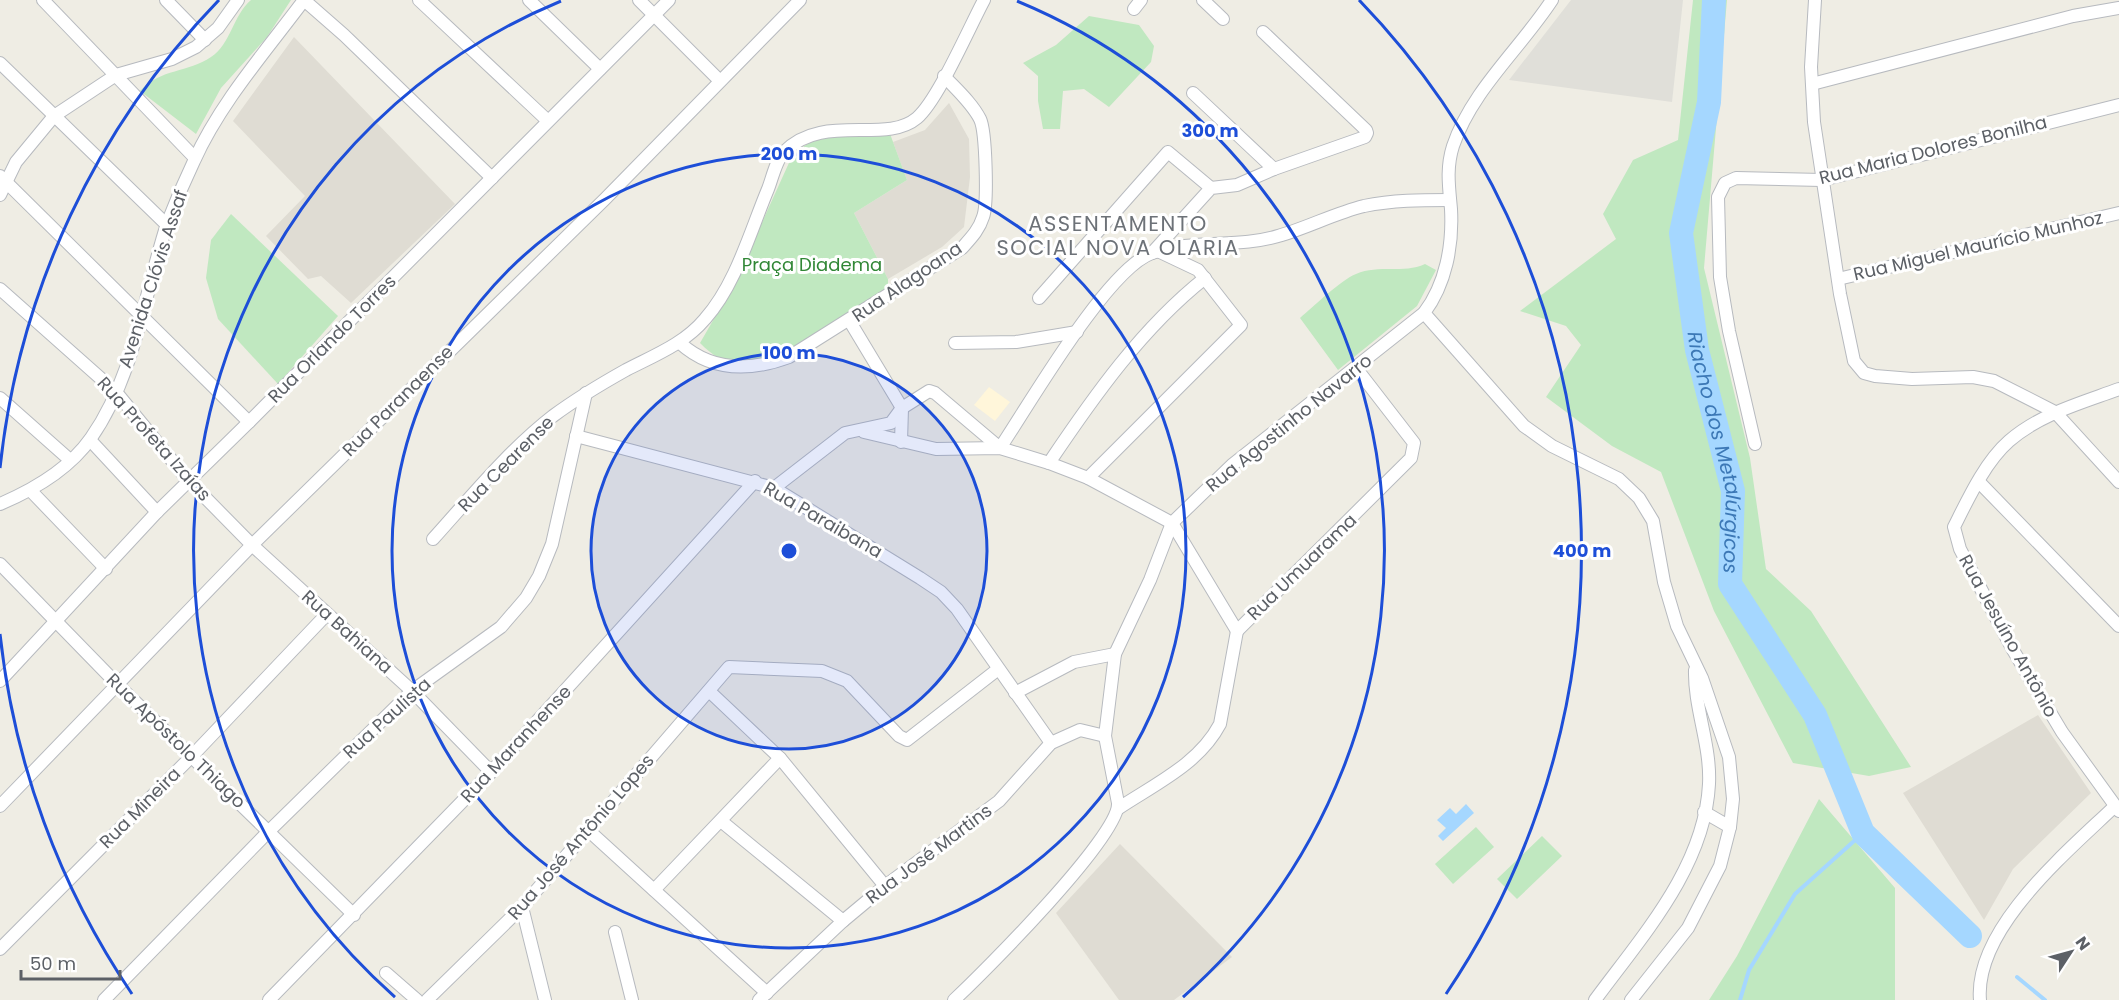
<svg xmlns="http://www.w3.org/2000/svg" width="2119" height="1000" font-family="Poppins,sans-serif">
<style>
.commercial{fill:#fff6da}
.industrial{fill:#e0dfd9}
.education{fill:#dfdcd3}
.green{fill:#c0e8c0}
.water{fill:#a5d7ff}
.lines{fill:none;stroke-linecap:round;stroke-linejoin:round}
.stream{stroke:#a5d7ff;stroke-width:4}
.river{stroke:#a5d7ff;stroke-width:24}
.minor-casing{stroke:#b7babf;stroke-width:14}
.minor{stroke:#fff;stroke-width:12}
.ring{fill:none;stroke:#1d4ed8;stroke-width:3}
.labels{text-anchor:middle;stroke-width:6;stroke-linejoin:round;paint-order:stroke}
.street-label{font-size:18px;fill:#5c6066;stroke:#fff}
.park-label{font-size:18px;fill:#318736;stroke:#fff}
.water-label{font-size:20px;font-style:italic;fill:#3c78b6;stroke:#fff}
.quarter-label{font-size:21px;letter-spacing:1.5px;fill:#6d7278;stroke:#fff}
.centre{fill:#1d4ed8;stroke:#fff;stroke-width:3}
.ring-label{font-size:18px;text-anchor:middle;font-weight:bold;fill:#1d4ed8;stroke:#fff;stroke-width:6;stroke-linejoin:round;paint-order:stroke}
</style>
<rect width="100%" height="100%" fill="#efede4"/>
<!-- commercial -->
<polygon class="commercial" points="989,387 1010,402 995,421 974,405"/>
<!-- industrial -->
<polygon class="industrial" points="1571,0 1683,0 1672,102 1509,80"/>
<!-- education -->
<g class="education">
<polygon points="294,37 455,204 351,303 321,276 308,279 266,236 305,196 233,121"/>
<polygon points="949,103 969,139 970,177 964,227 942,247 888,279 854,213 907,180 893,142 925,130"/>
<polygon points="2038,715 2091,793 2013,869 1984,920 1903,793"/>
<polygon points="1120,844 1232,957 1174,1000 1119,1000 1056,913"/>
</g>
<!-- green -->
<g class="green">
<path d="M251,0H291L267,37L221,88L196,134L140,91C161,68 188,73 211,57C231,44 233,15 251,0Z"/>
<polygon points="1693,0 1727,0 1704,268 1750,458 1766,569 1811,611 1911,767 1869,776 1793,763 1714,611 1661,472 1612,446 1546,397 1581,345 1566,326 1520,311 1616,239 1603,214 1633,160 1678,140"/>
<polygon points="1089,16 1139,25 1154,46 1151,62 1109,107 1084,89 1063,91 1060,129 1043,129 1038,101 1038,76 1023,63 1056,45"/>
<path d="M889,131L907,180L854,213L888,279V288C861,306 772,366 744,365C725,364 713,356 700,343L734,284L793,154L816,138Z"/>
<polygon points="231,214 338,316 278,384 218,319 206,278 211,240"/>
<path d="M1425,264L1436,270L1417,306L1338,370L1300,318C1314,306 1341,280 1356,274C1379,264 1403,274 1425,264Z"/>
<polygon points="1819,799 1895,888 1895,1000 1709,1000 1737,956"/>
<polygon points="1476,827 1494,847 1453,884 1435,864"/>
<polygon points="1542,836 1562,856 1517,899 1497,879"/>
</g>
<!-- water -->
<polygon class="water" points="1466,804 1474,813 1443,841 1438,836 1446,828 1437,820 1450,808 1456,814"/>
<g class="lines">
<!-- stream -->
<g class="stream">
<polyline points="2017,977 2045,1000"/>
<polyline points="1740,1000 1749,970 1795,894 1863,833"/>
</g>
<!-- river -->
<path class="river" id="s1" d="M1714,0L1709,102L1681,233L1697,350L1733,491L1730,584L1815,715L1863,833L1970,936"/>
<!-- minor casing -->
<g class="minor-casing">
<g id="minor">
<polyline points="43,0 195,158"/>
<polyline points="166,0 205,40"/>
<polyline points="304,0 344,35 492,178"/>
<polyline points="419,0 548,121"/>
<polyline points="529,0 600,69"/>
<polyline points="639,0 719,80"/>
<polyline points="1203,0 1223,19"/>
<polyline points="1815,0 1811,67 1814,122 1840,294 1854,361 1864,373 1875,376 1912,379 1973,377 1994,381 2055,412 2119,482"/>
<polyline points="1134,9 1141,0"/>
<polyline points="0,63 167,225"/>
<polyline points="1812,84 2073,16 2119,8"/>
<polyline points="1193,93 1274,169"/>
<polyline points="0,176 249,422"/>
<polyline points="0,195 16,162 54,116 116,75 172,59 196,47 218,28 238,0"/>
<polyline points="1152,253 1211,188 1237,185 1274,169 1365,137 1367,133 1366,130 1263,32"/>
<polyline points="1838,279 2119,213"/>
<polyline points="0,289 116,392 188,480 252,545 412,691 491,772"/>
<polyline points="1039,298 1168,152 1211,188"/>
<polyline points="1424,313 1524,426 1552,446 1619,479 1639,498 1653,521 1664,582 1677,626 1702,678 1729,757 1733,799 1730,827 1720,866 1688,928 1631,1000"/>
<polyline points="849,320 902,408 901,442"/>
<path d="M680,343C712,372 751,371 789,357L962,248C971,238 979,230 983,217C988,204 986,131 980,119C972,103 956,89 944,76"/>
<polyline points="955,343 1016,342 1077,332"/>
<path d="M2119,389C2081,403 2040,414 2009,441C1985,462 1968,499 1954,527L1960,549L2013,650L2062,732L2119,811"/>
<polyline points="0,398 70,460"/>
<polyline points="864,432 936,449 1000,448 1049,463 1088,478 1172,523 1237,631"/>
<polyline points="576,436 774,488 920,578 941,592 957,609 1051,743"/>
<polyline points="90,440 157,512"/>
<polyline points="1755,444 1729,331 1720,277 1718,197 1725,183 1736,178 1822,180 2119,105"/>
<path d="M1049,463C1094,396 1142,328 1205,278"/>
<polyline points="1088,478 1241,325 1198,270 1160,252"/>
<polyline points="1979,482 2119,626"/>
<path d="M774,488L845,433L891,423L902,408L929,391L935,393L1000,448C1029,405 1107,269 1152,253C1193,239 1238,248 1278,236C1307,228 1335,213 1364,206C1393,200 1421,200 1450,200"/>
<polyline points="31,491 106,569"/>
<path d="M0,504C33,490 70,468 91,438C135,375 144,295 167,224C175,203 184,182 194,161C220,103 266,51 304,0"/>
<path d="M433,539C471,497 508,451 553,416C576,399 601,384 626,370C655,355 684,344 705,319C736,284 750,232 768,189C772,179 776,160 784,152C823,112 885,145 917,118C938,100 969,28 984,0"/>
<polyline points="0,564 118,685 354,915"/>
<polyline points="1237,631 1411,458 1414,443 1356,368"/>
<polyline points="0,681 157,512 249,422 669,0"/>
<polyline points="709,691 780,758 885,886"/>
<polyline points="1015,693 1074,662 1115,654"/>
<polyline points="0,806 252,545 605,199 800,0"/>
<path d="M1119,808C1155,784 1199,764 1220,724L1237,631"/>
<polyline points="1704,812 1730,827"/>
<polyline points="721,821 843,921"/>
<polyline points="588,830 767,993"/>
<polyline points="654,890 780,758"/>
<polyline points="522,907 545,1000"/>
<polyline points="615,932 632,1000"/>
<polyline points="0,949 192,756 327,614"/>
<polyline points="386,973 417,1000"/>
<polyline points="104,1000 268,832 412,691 501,627 526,598 539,576 552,544 586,393"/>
<polyline points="269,1000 491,772 755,481"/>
<polyline points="427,1000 522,907 729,667 822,671 847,681 899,736 907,740 997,670"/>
<polyline points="759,1000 843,921 885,886 999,801 1051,743 1080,730 1105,736"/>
<path d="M954,1000C983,973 1120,836 1118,803L1105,736L1115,654L1150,580L1172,523L1232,465L1424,313C1446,284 1453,245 1451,209C1449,187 1446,168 1453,146C1472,90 1520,49 1552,0"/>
<path d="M1595,1000C1642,936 1705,867 1709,784C1711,745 1694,708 1695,670"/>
<path d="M1980,1000C1974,929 2067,852 2114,807"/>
</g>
</g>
<!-- minor -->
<use href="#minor" class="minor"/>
</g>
<!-- distance rings -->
<circle cx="789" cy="551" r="198" fill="#1d4ed8" fill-opacity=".12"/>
<g class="ring">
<circle cx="789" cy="551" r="198"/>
<circle cx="789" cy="551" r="397"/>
<path d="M395 997A595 595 0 0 1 561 1M1017 1A595 595 0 0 1 1183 997"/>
<path d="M132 994A793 793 0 0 1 0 634M0 468A793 793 0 0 1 219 0M1359 0A793 793 0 0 1 1446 994"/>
</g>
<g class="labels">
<!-- street labels -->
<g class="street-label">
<text transform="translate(1933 150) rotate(-14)" y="6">Rua Maria Dolores Bonilha</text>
<text transform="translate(1978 246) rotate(-13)" y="6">Rua Miguel Maurício Munhoz</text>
<text transform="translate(153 279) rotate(-72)" y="6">Avenida Clóvis Assaf</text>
<text transform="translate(907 282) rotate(-34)" y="6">Rua Alagoana</text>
<text transform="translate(332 339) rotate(-45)" y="6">Rua Orlando Torres</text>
<text transform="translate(398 401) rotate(-45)" y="6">Rua Paranaense</text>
<text transform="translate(1289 423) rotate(-39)" y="6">Rua Agostinho Navarro</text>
<text transform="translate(154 439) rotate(48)" y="6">Rua Profeta Izaías</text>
<text transform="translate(506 464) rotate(-45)" y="6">Rua Cearense</text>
<text transform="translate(823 520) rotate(30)" y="6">Rua Paraibana</text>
<text transform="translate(1302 567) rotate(-44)" y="6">Rua Umuarama</text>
<text transform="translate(347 632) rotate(42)" y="6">Rua Bahiana</text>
<text transform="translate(2008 636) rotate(61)" y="6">Rua Jesuíno Antônio</text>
<text transform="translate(387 718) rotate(-42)" y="6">Rua Paulista</text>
<text transform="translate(176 741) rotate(44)" y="6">Rua Apóstolo Thiago</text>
<text transform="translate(516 744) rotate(-47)" y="6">Rua Maranhense</text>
<text transform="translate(140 808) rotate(-45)" y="6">Rua Mineira</text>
<text transform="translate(581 837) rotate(-49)" y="6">Rua José Antônio Lopes</text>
<text transform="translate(929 854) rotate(-37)" y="6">Rua José Martins</text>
</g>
<!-- park labels -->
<g class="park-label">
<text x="812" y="271">Praça Diadema</text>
</g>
<!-- water labels -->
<g class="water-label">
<text dy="7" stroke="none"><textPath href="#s1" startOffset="459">Riacho dos Metalúrgicos</textPath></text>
</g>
<!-- quarter labels -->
<g class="quarter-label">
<text x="1118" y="231">ASSENTAMENTO<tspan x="1118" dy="24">SOCIAL NOVA OLARIA</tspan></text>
</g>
</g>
<circle cx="789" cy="551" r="9" class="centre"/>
<g class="ring-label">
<text x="1210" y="137">300 m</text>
<text x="789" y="160">200 m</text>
<text x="789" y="359">100 m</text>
<text x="1582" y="557">400 m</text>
</g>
<!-- north arrow -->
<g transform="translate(2071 952) rotate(54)" stroke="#ffffff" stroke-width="4.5" paint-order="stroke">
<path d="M0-4.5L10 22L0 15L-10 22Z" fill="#5c6066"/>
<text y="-9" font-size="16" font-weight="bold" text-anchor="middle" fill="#5c6066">N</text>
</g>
<!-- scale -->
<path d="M21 970v9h99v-9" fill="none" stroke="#5c6066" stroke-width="3"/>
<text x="30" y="970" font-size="18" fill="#5c6066" stroke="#ffffff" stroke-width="4.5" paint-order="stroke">50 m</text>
</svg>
